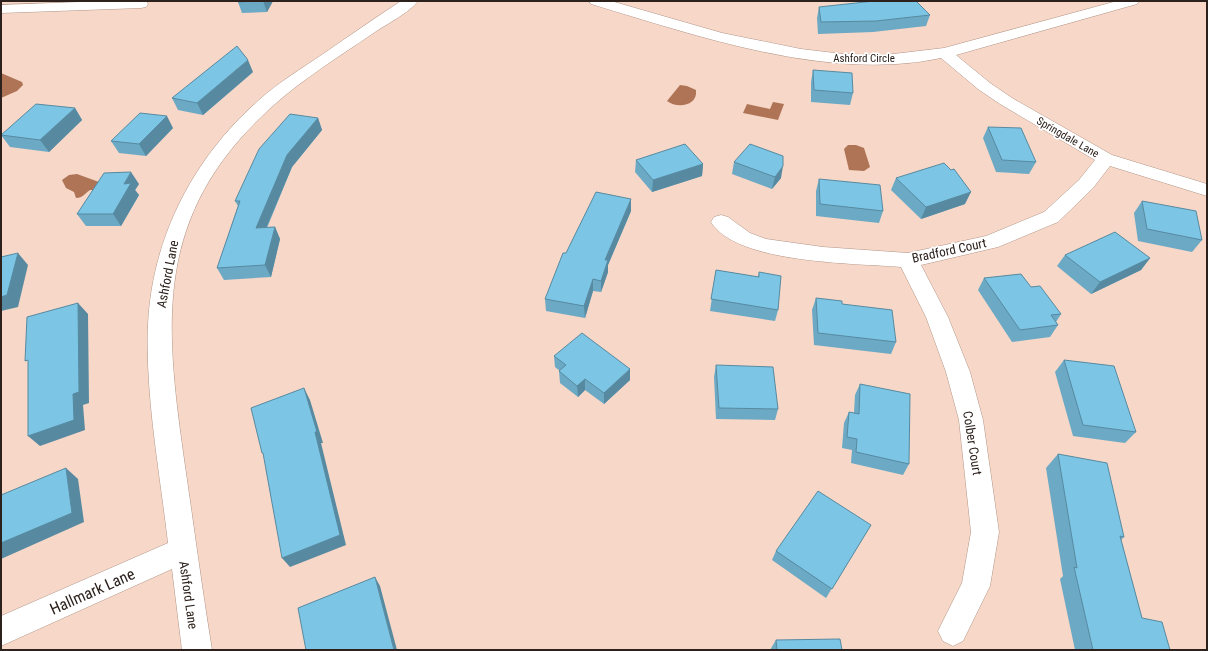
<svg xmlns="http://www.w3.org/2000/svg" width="1208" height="651" font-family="'Roboto Condensed',sans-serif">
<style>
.water{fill:#af7456}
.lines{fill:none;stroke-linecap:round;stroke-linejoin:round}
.street-casing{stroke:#b29688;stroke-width:1}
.street{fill:#fff;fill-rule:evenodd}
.wall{fill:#6ba9c5}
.shaded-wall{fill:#578aa0}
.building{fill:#7cc5e5;stroke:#578aa0}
.labels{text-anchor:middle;stroke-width:3.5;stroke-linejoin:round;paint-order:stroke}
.far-street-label{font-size:11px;fill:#2c211c;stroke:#fff}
.street-label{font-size:13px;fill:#2c211c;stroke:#fff}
.near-street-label{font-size:16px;fill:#2c211c;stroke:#fff}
</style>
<rect width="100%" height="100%" fill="#f6d7c8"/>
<!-- water -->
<g class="water">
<polygon points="1,73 22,82 23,85 17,91 1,98"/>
<path d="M680,85L687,86L696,90C698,106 677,109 667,101Z"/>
<polygon points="773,102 784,104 778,120 743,113 747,104 770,109"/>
<polygon points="848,145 856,145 864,148 870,167 864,171 849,170 844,149"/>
<path d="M77,174L99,182L94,190H90C84,194 83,198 76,198L74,192L66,188L62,180L69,175Z"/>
</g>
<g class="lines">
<!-- street casing -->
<g class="street-casing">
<g id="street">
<polygon points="107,1 146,1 148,4 146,7 141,8 1,13 1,5"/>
<path d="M401,1H418C410,12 387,24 375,32C334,60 291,86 257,121C152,225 166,332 185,466C194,527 202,589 212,650H182L172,569L1,646V616L168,543C160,473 145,395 148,325C152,237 194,157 259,100C279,82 301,69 323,54C349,36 375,18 401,1Z"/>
<path d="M589,1H611L722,33L801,49L843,54L885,55L944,48L1117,1H1139L1137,4L956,55L990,83L1012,98L1112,155L1207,184V196L1110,166L1093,188L1058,222L998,247L921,265L948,317L970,372L983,420L999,532L990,586L963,641L953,646L943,641L938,631L962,583L971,532L959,420L946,372L926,317L901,267C855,263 737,264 711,222L714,217L721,215L728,217L750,233L766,239L823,247L908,253L986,236L1044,212L1079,180L1095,160L1000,104L978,89L941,58C829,82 698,36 591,4Z"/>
</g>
</g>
<!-- street -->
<use href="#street" class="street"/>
</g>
<!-- wall -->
<g class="wall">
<polygon points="238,1 273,1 267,12 242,13 238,2"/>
<polygon points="819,7 930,15 926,26 873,32 818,34 817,18"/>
<polygon points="813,70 853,93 850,105 811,102 811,82"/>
<polygon points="253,72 203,115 178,110 172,98"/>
<polygon points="75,108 82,120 49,152 10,147 1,135"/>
<polygon points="318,118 322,130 292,167 267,228 275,227 280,239 271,277 224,280 217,268 238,206 235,201"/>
<polygon points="988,127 1036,162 1029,174 996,172 983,138"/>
<polygon points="173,128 146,156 119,153 111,141"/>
<polygon points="636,160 703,164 702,176 652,192 635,172"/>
<polygon points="734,162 781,178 772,189 732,174"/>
<polygon points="896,178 965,204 921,219 891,190"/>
<polygon points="819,179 883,211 879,223 816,216 816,191"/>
<polygon points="139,184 135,190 139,195 121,226 86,226 77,214"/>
<polygon points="1142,201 1202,240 1192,252 1138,241 1134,213"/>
<polygon points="631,211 608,265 608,272 601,292 593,291 585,318 546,311 545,299 566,253"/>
<polygon points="1065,255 1150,258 1141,270 1091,294 1057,266"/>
<polygon points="716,270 758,277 759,272 778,310 775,321 710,311"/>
<polygon points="984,278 1031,287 1061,314 1056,322 1058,325 1050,337 1012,342 978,290"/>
<polygon points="816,298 842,304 896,342 891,354 814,345 812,310"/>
<polygon points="554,356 630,380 604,404 585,390 578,397 560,383 559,371 560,371 555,367"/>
<polygon points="1064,360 1136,432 1125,443 1073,436 1055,372"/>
<polygon points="716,365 778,409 775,420 716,419 714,377"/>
<polygon points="860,384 909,464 903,475 851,463 852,450 842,448 844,423 849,412 854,413 855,395"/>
<polygon points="1058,454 1124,537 1121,540 1142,618 1170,650 1075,650 1060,579 1063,576 1046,468"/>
<polygon points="871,525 826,598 772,560 776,551"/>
<polygon points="776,640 842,650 770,650"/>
</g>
<!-- shaded-wall -->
<g class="shaded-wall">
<polygon points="263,1 273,1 267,12"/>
<polygon points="248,60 253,72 203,115 197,103"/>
<polygon points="75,108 82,120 49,152 40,140"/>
<polygon points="167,116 173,128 146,156 139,144"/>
<polygon points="318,118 322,130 292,167 261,240 256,228 287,155"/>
<polygon points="703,164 702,176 652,192 653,180"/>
<polygon points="783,166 781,178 772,189 775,177"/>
<polygon points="131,172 139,184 135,190 139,195 121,226 113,214 124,184"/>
<polygon points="971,192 965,204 921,219 926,207"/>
<polygon points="631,199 631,211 608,265 608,272 601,292 601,281 605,260"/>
<polygon points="275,227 280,239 271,277 265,265"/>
<polygon points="18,253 28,265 18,307 1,311 1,297"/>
<polygon points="1150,258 1141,270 1091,294 1100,282"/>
<polygon points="593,279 593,291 585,318 584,306"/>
<polygon points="78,303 88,314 89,403 83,405 85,430 40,446 28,436"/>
<polygon points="630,369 630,380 604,404 604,393"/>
<polygon points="585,379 585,390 578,397 577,386"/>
<polygon points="304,388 310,400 323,443 321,443 346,545 290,567 282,558"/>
<polygon points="66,468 78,479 84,522 1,559 1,543"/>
<polygon points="375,577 380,586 397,650 394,650"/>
</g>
<!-- building -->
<g class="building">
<polygon points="238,1 263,1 238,2"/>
<polygon points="874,1 916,1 930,15 876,21 821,22 819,7"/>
<polygon points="237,46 248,60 197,103 172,98"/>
<polygon points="813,70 852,73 853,93 814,90"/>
<polygon points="36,104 75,108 40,140 1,135"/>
<polygon points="140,113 167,116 139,144 111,141"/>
<polygon points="290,114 318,118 287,155 256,228 275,227 265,265 217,268 240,201 235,201 259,149"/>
<polygon points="988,127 1021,128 1036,162 1002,160"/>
<polygon points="685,144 703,164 653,180 636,160"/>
<polygon points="750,144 783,156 783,166 775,177 734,162"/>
<polygon points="944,163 951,170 954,169 971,192 926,207 896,178"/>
<polygon points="131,172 124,184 131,183 113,214 77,214 104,173"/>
<polygon points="819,179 880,185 883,211 820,204"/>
<polygon points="596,192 631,199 605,260 608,260 601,281 593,279 584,306 545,299 563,253 566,253"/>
<polygon points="1142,201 1196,211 1202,240 1147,229"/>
<polygon points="1115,232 1150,258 1100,282 1065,255"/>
<polygon points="18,253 7,295 1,297 1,257"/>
<polygon points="716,270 759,277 759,272 781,276 778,310 711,299"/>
<polygon points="1021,274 1031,287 1040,286 1061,314 1051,315 1058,325 1020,330 984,278"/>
<polygon points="816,298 842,301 842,304 892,310 896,342 818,333"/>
<polygon points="78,303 79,392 73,394 74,420 28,436 28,360 25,361 27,317"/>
<polygon points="582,333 630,369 604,393 585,379 577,386 559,371 566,365 554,356"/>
<polygon points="1064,360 1114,366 1136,432 1083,425"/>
<polygon points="716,365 773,367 778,409 719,408"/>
<polygon points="860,384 910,394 909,464 856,452 857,439 847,437 849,412 859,414"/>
<polygon points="304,388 317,432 315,432 340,535 282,558 263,453 262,453 251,408"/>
<polygon points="1058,454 1107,463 1124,537 1120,536 1142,618 1162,622 1170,650 1093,650 1074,567 1077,568"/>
<polygon points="66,468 72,513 1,543 1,495"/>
<polygon points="818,491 871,525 832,589 776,551"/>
<polygon points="375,577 394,650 306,650 298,608"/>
<polygon points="840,639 842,650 777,650 776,640"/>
</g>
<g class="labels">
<!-- far-street labels -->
<g class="far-street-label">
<text x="864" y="62">Ashford Circle</text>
<text transform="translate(1068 137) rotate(30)" y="4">Springdale Lane</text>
</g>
<!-- street labels -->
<g class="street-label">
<text transform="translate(949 250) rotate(-12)" y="5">Bradford Court</text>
<text transform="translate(167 274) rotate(-79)" y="5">Ashford Lane</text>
<text transform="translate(973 443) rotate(81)" y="5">Colber Court</text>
<text transform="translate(189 595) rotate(82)" y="5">Ashford Lane</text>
</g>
<!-- near-street labels -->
<g class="near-street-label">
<text transform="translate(92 591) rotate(-24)" y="6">Hallmark Lane</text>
</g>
</g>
<!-- border -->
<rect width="1208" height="651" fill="none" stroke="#2c211c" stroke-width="4"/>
</svg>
